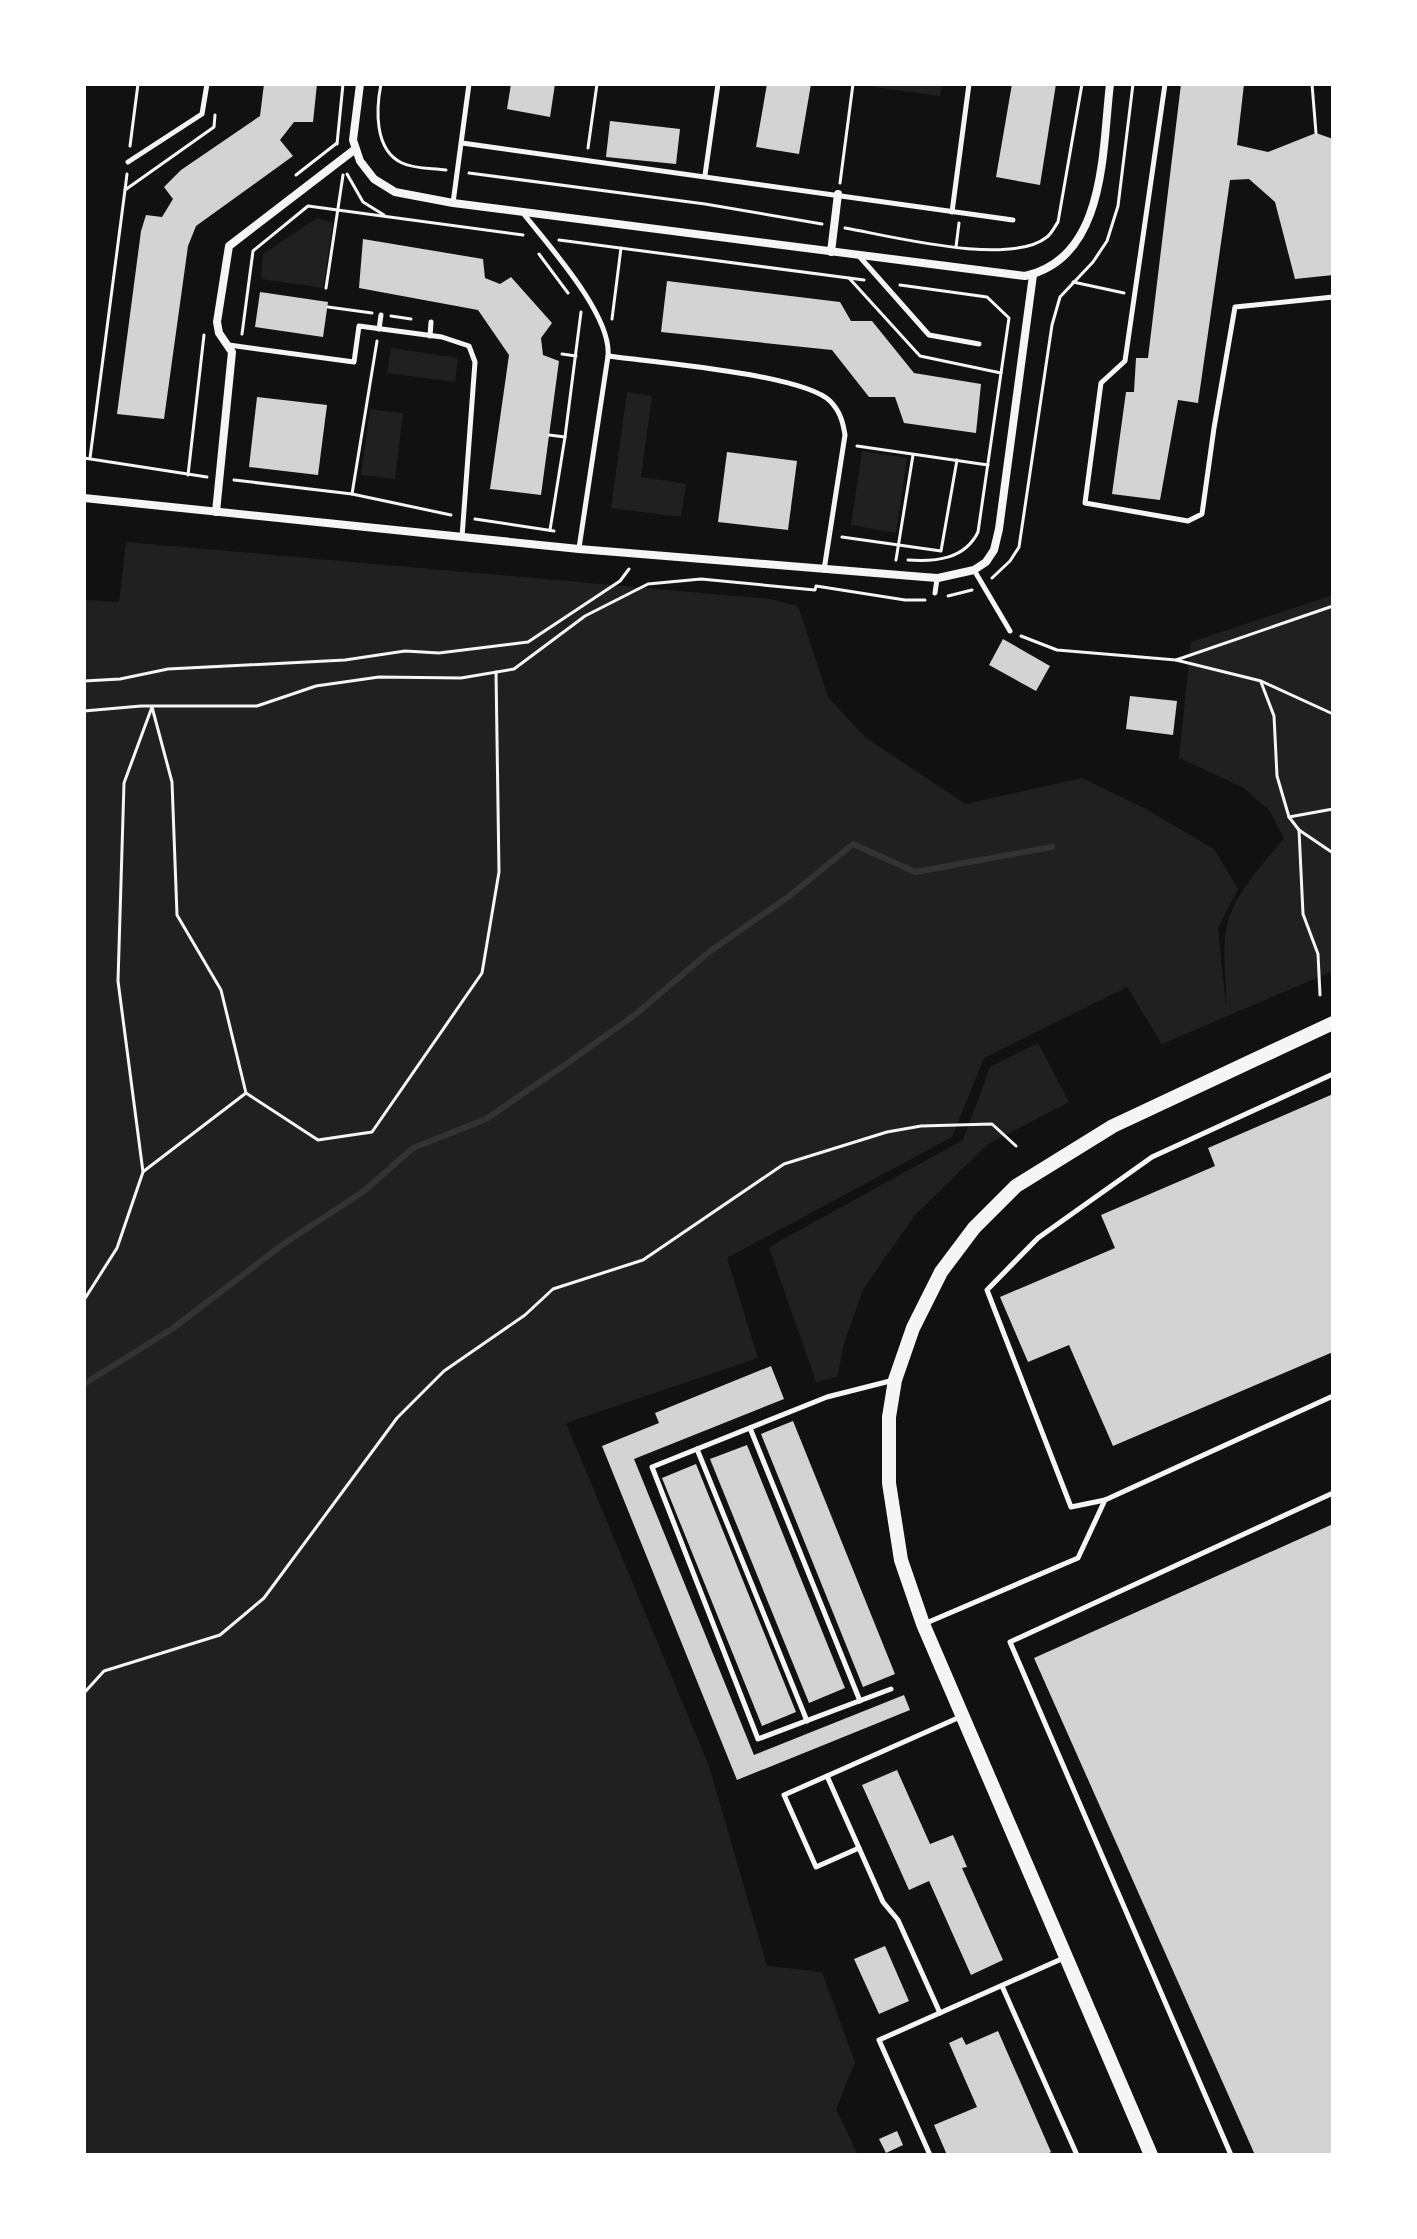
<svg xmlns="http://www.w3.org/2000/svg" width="1417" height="2239" font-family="'Source Sans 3',sans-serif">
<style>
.green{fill:#202020}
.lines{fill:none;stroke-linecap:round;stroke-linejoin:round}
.stream{stroke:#333;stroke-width:6}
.building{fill:#d3d3d3}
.path{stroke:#f5f5f5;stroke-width:3}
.service{stroke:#f5f5f5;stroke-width:5}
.minor{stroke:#f5f5f5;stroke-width:8}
.secondary{stroke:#f5f5f5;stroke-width:14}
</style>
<rect width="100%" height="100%" fill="#111"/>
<!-- green -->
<g class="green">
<polygon points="874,84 942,84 940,96 874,87"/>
<polygon points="317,218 333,223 323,288 261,279 263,254"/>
<polygon points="391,348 458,358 455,382 387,373"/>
<polygon points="627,392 652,396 641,477 686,484 681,517 611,508"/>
<polygon points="370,409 403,413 395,479 361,475"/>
<polygon points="862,451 907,458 896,533 851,525"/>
<path d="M126,542L770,599L798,606L828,697L865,737L966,804L1082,778L1144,808L1214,849L1238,889L1218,928L1226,1006C1227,984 1223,960 1225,938C1228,899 1261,867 1284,838L1269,810L1242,787L1179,758L1191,642L1333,595V971L1162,1044L1127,987L984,1058L952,1137L727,1258L758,1358L566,1423L709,1766L767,1966L822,1972L855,2062L836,2109L858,2155H84V600L119,602Z"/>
<polygon points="1038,1043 1069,1102 988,1144 915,1215 864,1288 845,1340 837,1377 816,1382 769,1247 963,1140 990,1067"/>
</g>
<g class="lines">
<!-- stream -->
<polyline class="stream" points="84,1384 172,1329 282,1245 364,1191 413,1148 486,1119 569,1062 636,1014 709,952 788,897 853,844 915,872 1052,847"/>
</g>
<!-- building -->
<g class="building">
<polygon points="264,84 317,84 313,122 294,122 280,140 293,156 196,226 188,246 164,419 117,414 141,231 146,215 162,217 173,199 164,187 181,170 260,116"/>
<polygon points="511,84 555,84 550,117 507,109"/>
<polygon points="767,84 811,84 799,154 756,147"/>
<polygon points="1012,84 1056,84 1040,185 996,177"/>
<polygon points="1181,84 1244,84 1237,145 1268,152 1316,133 1333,139 1333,275 1295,279 1275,202 1249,179 1230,180 1198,403 1178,400 1160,500 1112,494 1126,392 1134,392 1136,358 1148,358"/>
<polygon points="610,121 680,129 676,164 606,157"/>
<polygon points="363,239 483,259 485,278 500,284 511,277 552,323 541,338 543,355 559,361 541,495 490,489 509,355 478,310 359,288"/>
<polygon points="667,281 840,302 851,321 872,321 914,373 981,384 976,433 904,423 895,397 869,397 832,350 661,332"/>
<polygon points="260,292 328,302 323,337 255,327"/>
<polygon points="257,397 327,405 318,475 249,467"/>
<polygon points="727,452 797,461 788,530 718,522"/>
<polygon points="1003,639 1050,666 1036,691 989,665"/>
<polygon points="1130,696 1177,701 1173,735 1126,729"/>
<polygon points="1333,1094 1333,1352 1113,1446 1069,1345 1028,1362 1000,1297 1115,1248 1101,1215 1215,1166 1208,1148"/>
<polygon points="771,1366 784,1399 634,1459 754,1755 904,1695 910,1710 737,1780 602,1446 659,1423 655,1413"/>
<polygon points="793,1421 895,1674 863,1687 761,1434"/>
<polygon points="747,1445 845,1688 809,1703 710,1459"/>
<polygon points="696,1464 796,1712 762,1726 662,1478"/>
<polygon points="1333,1524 1333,2155 1255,2155 1034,1658"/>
<polygon points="897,1770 930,1844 953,1835 967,1867 962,1868 1003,1960 971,1975 929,1881 909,1890 862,1785"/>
<polygon points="885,1946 909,2001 879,2014 854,1959"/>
<polygon points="998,2031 1051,2152 1046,2155 947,2155 934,2125 977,2107 949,2043 962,2037 966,2045"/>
<polygon points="897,2131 903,2145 886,2153 879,2139"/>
</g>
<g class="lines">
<!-- path -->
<g class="path">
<path d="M381,84C376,109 374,150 402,163C414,169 432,168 446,170"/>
<polyline points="1312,84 1316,133"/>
<polyline points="337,144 343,84"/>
<polyline points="130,146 138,84"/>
<polyline points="588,148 597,84"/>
<polyline points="469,173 705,204 822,224"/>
<polyline points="347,174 363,202 384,215"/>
<polyline points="296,175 337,143"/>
<polyline points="840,183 853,84"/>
<polyline points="125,190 127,174"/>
<path d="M845,228C891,236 1010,267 1047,237C1052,233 1055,226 1058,222L1082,84"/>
<polyline points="559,240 864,280"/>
<polyline points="956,247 959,223"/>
<polyline points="539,254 568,293"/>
<polyline points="849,278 920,356 1001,373"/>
<polyline points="1073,282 1124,293"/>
<path d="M900,285L987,297L1009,318L978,532C965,559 936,562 908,560"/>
<polyline points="326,288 343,175"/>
<polyline points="328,307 372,313"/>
<polyline points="391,316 411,319"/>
<polyline points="612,319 621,248"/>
<polyline points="242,334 253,251 308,206 523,235"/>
<polyline points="562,354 576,356"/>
<polyline points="549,435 565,437"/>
<polyline points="857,446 988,465"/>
<polyline points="84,458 207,477"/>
<polyline points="90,458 125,190 214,127 215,115"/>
<polyline points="188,475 204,335"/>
<polyline points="234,480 352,494 451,515"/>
<polyline points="352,494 377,341"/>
<polyline points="475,519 554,531"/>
<polyline points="550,530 565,437 581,312"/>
<polyline points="842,537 941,551 957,460"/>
<polyline points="896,560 913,455"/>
<polyline points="992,578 1010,561 1019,547 1052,325 1060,297 1093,262 1107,241 1118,206 1133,84"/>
<polyline points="948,596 972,590"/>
<polyline points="1021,636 1057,650 1176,660 1261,681 1333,714"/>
<polyline points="1176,660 1333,606"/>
<polyline points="84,681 120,679 168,669 345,660 405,651 439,653 528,642 620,581 629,569"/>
<polyline points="1261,682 1274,716 1277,776 1289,817 1299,830 1303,914 1318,954 1320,995"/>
<polyline points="84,711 141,706 257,706 316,686 379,677 461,678 514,669 585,616 648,584 701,579 815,590 816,586 905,600 925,600"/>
<polyline points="1289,817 1333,809"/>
<polyline points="1299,830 1333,853"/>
<polyline points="144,1171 246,1093"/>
<polyline points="84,1300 117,1248 143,1172 118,981 124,783 152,707 172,782 177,915 221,990 246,1093 318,1140 372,1132 482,973 499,872 496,672"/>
<polyline points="84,1693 104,1671 220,1635 264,1598 397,1418 444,1371 525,1315 553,1289 643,1260 784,1164 887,1132 921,1126 992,1124 1016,1146"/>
</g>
<!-- service -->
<g class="service">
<polyline points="1165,84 1125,361 1101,383 1085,503 1188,521 1202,514 1214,428 1235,307 1333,297"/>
<polyline points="462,143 1013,220"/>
<polyline points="128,162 202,114 207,84"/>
<polyline points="705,175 718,84"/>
<polyline points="453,203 469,84"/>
<polyline points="952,212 969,84"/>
<path d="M523,213C548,245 612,315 608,356"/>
<polyline points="859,256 929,335 979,344"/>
<polyline points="379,329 381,315"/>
<polyline points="430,336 431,322"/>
<polyline points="229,345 354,362 359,326 442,337 469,346 475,362 462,537"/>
<path d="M579,548L608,356C652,362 802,374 830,401C840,411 843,422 845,435L824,570"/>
<polyline points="974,570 1010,631"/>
<polyline points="935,593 937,579"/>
<polyline points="1333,1074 1152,1157 1038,1238 987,1290 1071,1507 1105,1500 1333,1396"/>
<polyline points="750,1428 860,1701"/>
<polyline points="697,1449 807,1721"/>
<polyline points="924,1624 1078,1558 1105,1500"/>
<polyline points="891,1689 758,1739 652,1467 827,1397 894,1380"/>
<polyline points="827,1776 784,1795 816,1867 859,1848"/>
<polyline points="1002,1986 1077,2155"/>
<polyline points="940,2013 898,1920 883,1902 827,1776 960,1717"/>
<polyline points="930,2155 879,2040 1066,1957"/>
<polyline points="1231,2155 1010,1642 1333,1493"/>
</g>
<!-- minor -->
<g class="minor">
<path d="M360,84L353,140L360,161L374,179L395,192L453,203L1025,276C1107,258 1102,149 1110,84"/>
<polyline points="831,252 838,194"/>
<polyline points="84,498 579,549 924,577 938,578 974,570 986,562 994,550 999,529 1033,275"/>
<polyline points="216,512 232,352 219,333 217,322 229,246 354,150"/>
</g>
<!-- secondary -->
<polyline class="secondary" points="1151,2155 923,1624 901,1560 889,1483 889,1417 895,1380 913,1328 941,1272 974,1228 1016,1186 1113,1126 1333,1023"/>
</g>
<!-- border -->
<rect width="1417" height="2239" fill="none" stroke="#ffffff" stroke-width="172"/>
</svg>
